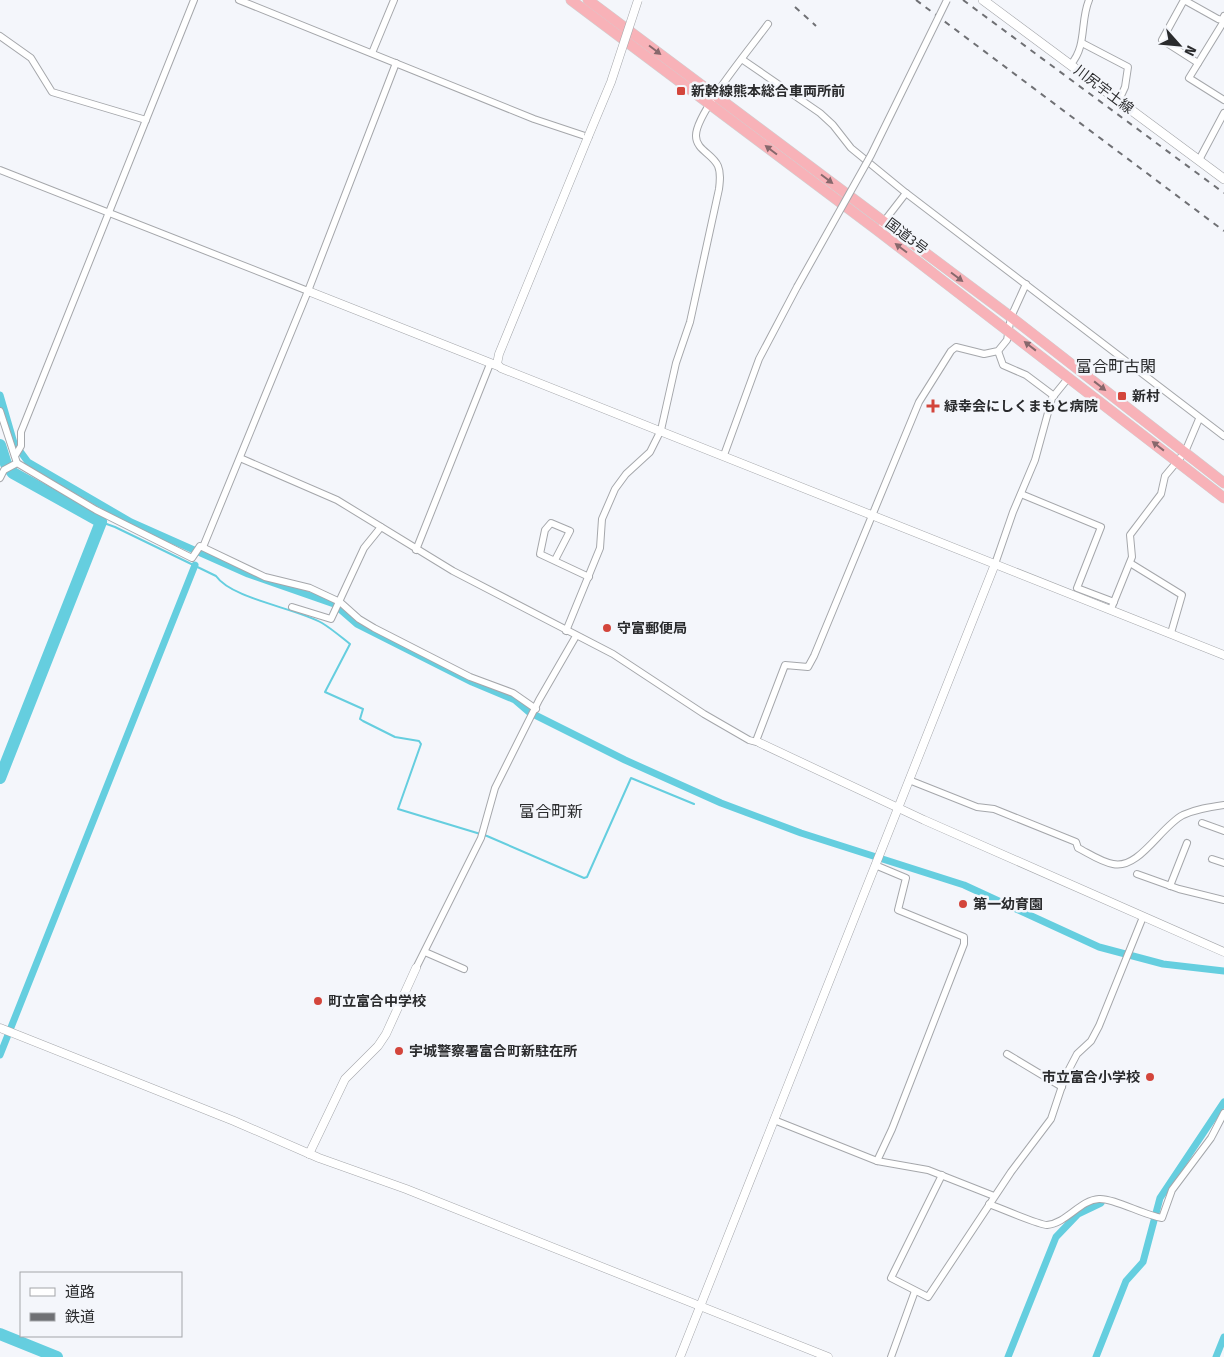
<svg xmlns="http://www.w3.org/2000/svg" width="1224" height="1357" font-family="'Fira Sans','Noto Sans JP',sans-serif">
<style>
.lines{fill:none;stroke-linecap:round;stroke-linejoin:round}
.stream{stroke:#65cedf;stroke-width:2}
.canal{stroke:#65cedf;stroke-width:7}
.river{stroke:#65cedf;stroke-width:12}
.minor-casing{stroke:#a5a7ab;stroke-width:8}
.tertiary-casing{stroke:#a5a7ab;stroke-width:9}
.secondary-casing{stroke:#a5a7ab;stroke-width:10}
.trunk-casing{stroke:#d0d0d1;stroke-width:11}
.minor{stroke:#fff;stroke-width:6}
.tertiary{stroke:#fff;stroke-width:8}
.secondary{stroke:#fff;stroke-width:9}
.trunk{stroke:#f8b2b8;stroke-width:10}
.rail{stroke:#6f7074;stroke-width:2;stroke-dasharray:6 6;stroke-linecap:butt}
.minor-bridge-casing{stroke:#a5a7ab;stroke-width:8;stroke-linecap:butt}
.tertiary-bridge-casing{stroke:#a5a7ab;stroke-width:9;stroke-linecap:butt}
.minor-bridge{stroke:#fff;stroke-width:6}
.tertiary-bridge{stroke:#fff;stroke-width:8}
.oneway{fill:#87686c}
.poi-dot{fill:#d3453b;stroke:#f4f6fb;stroke-width:2}
.labels{text-anchor:middle;stroke-width:5;stroke-linejoin:round;paint-order:stroke}
.street-label{font-size:14px;fill:#2a2b2d;stroke:#f4f6fb}
.poi-label{font-size:14px;font-weight:bold;fill:#2a2b2d;stroke:#f4f6fb;text-anchor:start}
.quarter-label{font-size:16px;fill:#2a2b2d;stroke:#f4f6fb}
</style>
<rect width="100%" height="100%" fill="#f4f6fb"/>
<g class="lines">
<!-- stream -->
<path class="stream" d="M101,522L115,527L216,576C232,599 296,608 322,623C332,629 341,637 350,644L325,692L363,709L360,719L363,721L395,737L419,741L421,744L398,809L487,836L584,878L587,877L631,778L694,804"/>
<!-- canal -->
<g class="canal">
<polyline points="0,395 14,443 28,462 131,522 248,574 334,604 357,624 472,682 515,700 529,712 625,760 721,803 801,833 964,885 1099,947 1163,964 1224,971"/>
<polyline points="0,1055 195,565"/>
<polyline points="1008,1357 1056,1237 1078,1214 1101,1203"/>
<polyline points="1096,1357 1126,1281 1143,1262 1160,1198 1224,1102"/>
<polyline points="1216,1357 1224,1337"/>
</g>
<!-- river -->
<g class="river">
<polyline points="0,445 6,464 13,473 101,522 0,778"/>
<polyline points="0,1334 57,1357"/>
</g>
<!-- minor casing -->
<g class="minor-casing">
<g id="minor">
<polyline points="239,0 534,119 588,137"/>
<polyline points="1224,21 1189,78 1224,100"/>
<polyline points="0,36 31,58 52,92 146,120"/>
<polyline points="1082,43 1128,67 1125,87 1119,100"/>
<polyline points="372,53 394,0"/>
<polyline points="743,60 820,113 833,125 851,148 906,193 1224,436"/>
<polyline points="1198,63 1162,40 1184,0 1218,19 1222,20 1224,16"/>
<path d="M1071,64C1087,46 1080,21 1089,0"/>
<polyline points="1199,160 1224,113"/>
<polyline points="0,170 308,291"/>
<polyline points="882,224 906,193"/>
<polyline points="998,351 1003,365 1026,375 1054,396"/>
<polyline points="0,411 17,463 96,510 192,558 200,546 265,577 310,588 340,602 359,619 374,628 470,677 513,693 536,709"/>
<polyline points="724,455 759,359 797,287"/>
<polyline points="15,456 21,446 21,432 194,0"/>
<polyline points="240,458 337,500 453,571 613,654 704,714 749,740 760,743"/>
<polyline points="0,478 4,470 17,463"/>
<polyline points="1021,494 1101,527 1077,588 1114,602"/>
<polyline points="203,547 308,291 396,63"/>
<polyline points="416,550 490,364"/>
<polyline points="555,560 570,531 551,523 545,530 540,554 589,577"/>
<polyline points="1130,563 1182,595 1171,633"/>
<polyline points="995,564 1013,512 1035,460 1052,398 1069,377"/>
<polyline points="292,607 331,619 364,548 381,527"/>
<polyline points="1111,609 1132,557 1130,535 1161,494 1165,476 1185,452 1199,419"/>
<path d="M566,631L600,548L602,519L615,489L626,474L650,452L661,430L676,363L690,322L719,189C720,181 721,173 718,166C713,154 696,150 696,136C695,114 753,45 768,24"/>
<polyline points="756,741 785,665 808,667 814,656 919,402 951,351 956,347 984,354 998,351 1007,340 1011,317 1026,284"/>
<path d="M909,780L977,807L994,809L1076,842L1078,848C1088,853 1101,862 1113,864C1139,870 1161,826 1183,815C1196,809 1210,807 1224,805"/>
<polyline points="1202,823 1224,831"/>
<polyline points="1212,859 1224,863"/>
<polyline points="875,865 906,878 898,910 964,937 964,944 892,1129 877,1161"/>
<polyline points="1137,874 1179,889 1224,900"/>
<polyline points="1170,886 1187,843"/>
<polyline points="425,952 464,969"/>
<polyline points="416,968 481,838 495,788 539,700 576,636"/>
<polyline points="1007,1054 1062,1087"/>
<polyline points="774,1120 877,1161 928,1170 994,1196"/>
<polyline points="942,1175 891,1278 928,1297 1011,1172 1051,1119 1065,1077 1077,1054 1091,1041 1099,1026 1143,917"/>
<path d="M989,1204C1000,1208 1039,1225 1047,1225C1067,1223 1080,1200 1099,1199C1113,1198 1144,1215 1162,1218L1172,1190L1211,1138L1224,1113"/>
<polyline points="891,1357 915,1291"/>
</g>
</g>
<!-- tertiary casing -->
<g class="tertiary-casing">
<g id="tertiary">
<polyline points="588,137 499,354 497,364 501,368 1224,655"/>
<polyline points="308,291 498,366"/>
<polyline points="760,743 924,820 1224,952"/>
<polyline points="0,1028 234,1121 319,1158 406,1189 828,1357"/>
<polyline points="309,1154 345,1079 378,1046 386,1034 416,968"/>
<polyline points="680,1357 995,564"/>
</g>
</g>
<!-- secondary casing -->
<g class="secondary-casing">
<polyline id="secondary" points="983,0 1224,179"/>
</g>
<!-- trunk casing -->
<g class="trunk-casing">
<g id="trunk">
<polyline points="571,0 877,230 1224,498"/>
<polyline points="588,0 1011,317 1224,483"/>
</g>
</g>
<!-- minor -->
<use href="#minor" class="minor"/>
<!-- tertiary -->
<use href="#tertiary" class="tertiary"/>
<!-- secondary -->
<use href="#secondary" class="secondary"/>
<!-- trunk -->
<use href="#trunk" class="trunk"/>
<!-- rail -->
<g class="rail">
<polyline points="916,0 1224,231"/>
<polyline points="963,0 1224,193"/>
<polyline points="795,7 816,26"/>
</g>
<!-- minor-bridge casing -->
<g class="minor-bridge-casing">
<polyline id="minor-bridge" points="797,287 871,155 947,0"/>
</g>
<!-- tertiary-bridge casing -->
<g class="tertiary-bridge-casing">
<polyline id="tertiary-bridge" points="588,137 611,82 638,0"/>
</g>
<!-- minor-bridge -->
<use href="#minor-bridge" class="minor-bridge"/>
<!-- tertiary-bridge -->
<use href="#tertiary-bridge" class="tertiary-bridge"/>
</g>
<!-- one-way arrows -->
<defs><path id="oneway-solid" d="M-6-.8H1V-3.2L6.5 0L1 3.2V.8H-6Z" transform="scale(1.25)"/></defs>
<g class="oneway">
<use href="#oneway-solid" transform="translate(655 50) rotate(37)"/>
<use href="#oneway-solid" transform="translate(771 150) rotate(-143)"/>
<use href="#oneway-solid" transform="translate(827 179) rotate(37)"/>
<use href="#oneway-solid" transform="translate(901 248) rotate(-143)"/>
<use href="#oneway-solid" transform="translate(957 277) rotate(37)"/>
<use href="#oneway-solid" transform="translate(1030 346) rotate(-142)"/>
<use href="#oneway-solid" transform="translate(1100 386) rotate(38)"/>
<use href="#oneway-solid" transform="translate(1158 446) rotate(-142)"/>
</g>
<!-- markers -->
<g class="poi-dot">
<rect x="676" y="86" width="10" height="10" rx="2.5"/>
<rect x="1117" y="391" width="10" height="10" rx="2.5"/>
<path d="M930.5 398.5h5v5h5v5h-5v5h-5v-5h-5v-5h5z"/>
<circle cx="607" cy="628" r="5"/>
<circle cx="963" cy="904" r="5"/>
<circle cx="318" cy="1001" r="5"/>
<circle cx="399" cy="1051" r="5"/>
<circle cx="1150" cy="1077" r="5"/>
</g>
<g class="labels">
<!-- street labels -->
<g class="street-label">
<text transform="translate(1104 89) rotate(37)" y="5">川尻宇土線</text>
<text transform="translate(907 236) rotate(37)" y="5">国道3号</text>
</g>
<!-- poi labels -->
<g class="poi-label">
<text x="691" y="96">新幹線熊本総合車両所前</text>
<text x="1132" y="401">新村</text>
<text x="944" y="411">緑幸会にしくまもと病院</text>
<text x="617" y="633">守富郵便局</text>
<text x="973" y="909">第一幼育園</text>
<text x="328" y="1006">町立富合中学校</text>
<text x="409" y="1056">宇城警察署富合町新駐在所</text>
<text x="1140" y="1082" text-anchor="end">市立富合小学校</text>
</g>
<!-- quarter labels -->
<g class="quarter-label">
<text x="1116" y="372">富合町古閑</text>
<text x="551" y="817">富合町新</text>
</g>
</g>
<!-- legend -->
<rect x="20" y="1272" width="162" height="65" fill="#f4f6fb" stroke="#a3a5a9"/>
<rect x="30" y="1288" width="25" height="8" fill="#ffffff" stroke="#a3a5a9"/>
<text x="65" y="1297" font-size="15" fill="#2a2b2d">道路</text>
<rect x="30" y="1313" width="25" height="8" fill="#6f7074" stroke="#a3a5a9"/>
<text x="65" y="1322" font-size="15" fill="#2a2b2d">鉄道</text>
<!-- north arrow -->
<g transform="translate(1179 45) rotate(117)" stroke="#f4f6fb" stroke-width="4" paint-order="stroke">
<path d="M0-4L9 19L0 12L-9 19Z" fill="#2a2b2d"/>
<text y="-8" font-size="14" font-weight="bold" text-anchor="middle" fill="#2a2b2d">N</text>
</g>
</svg>
